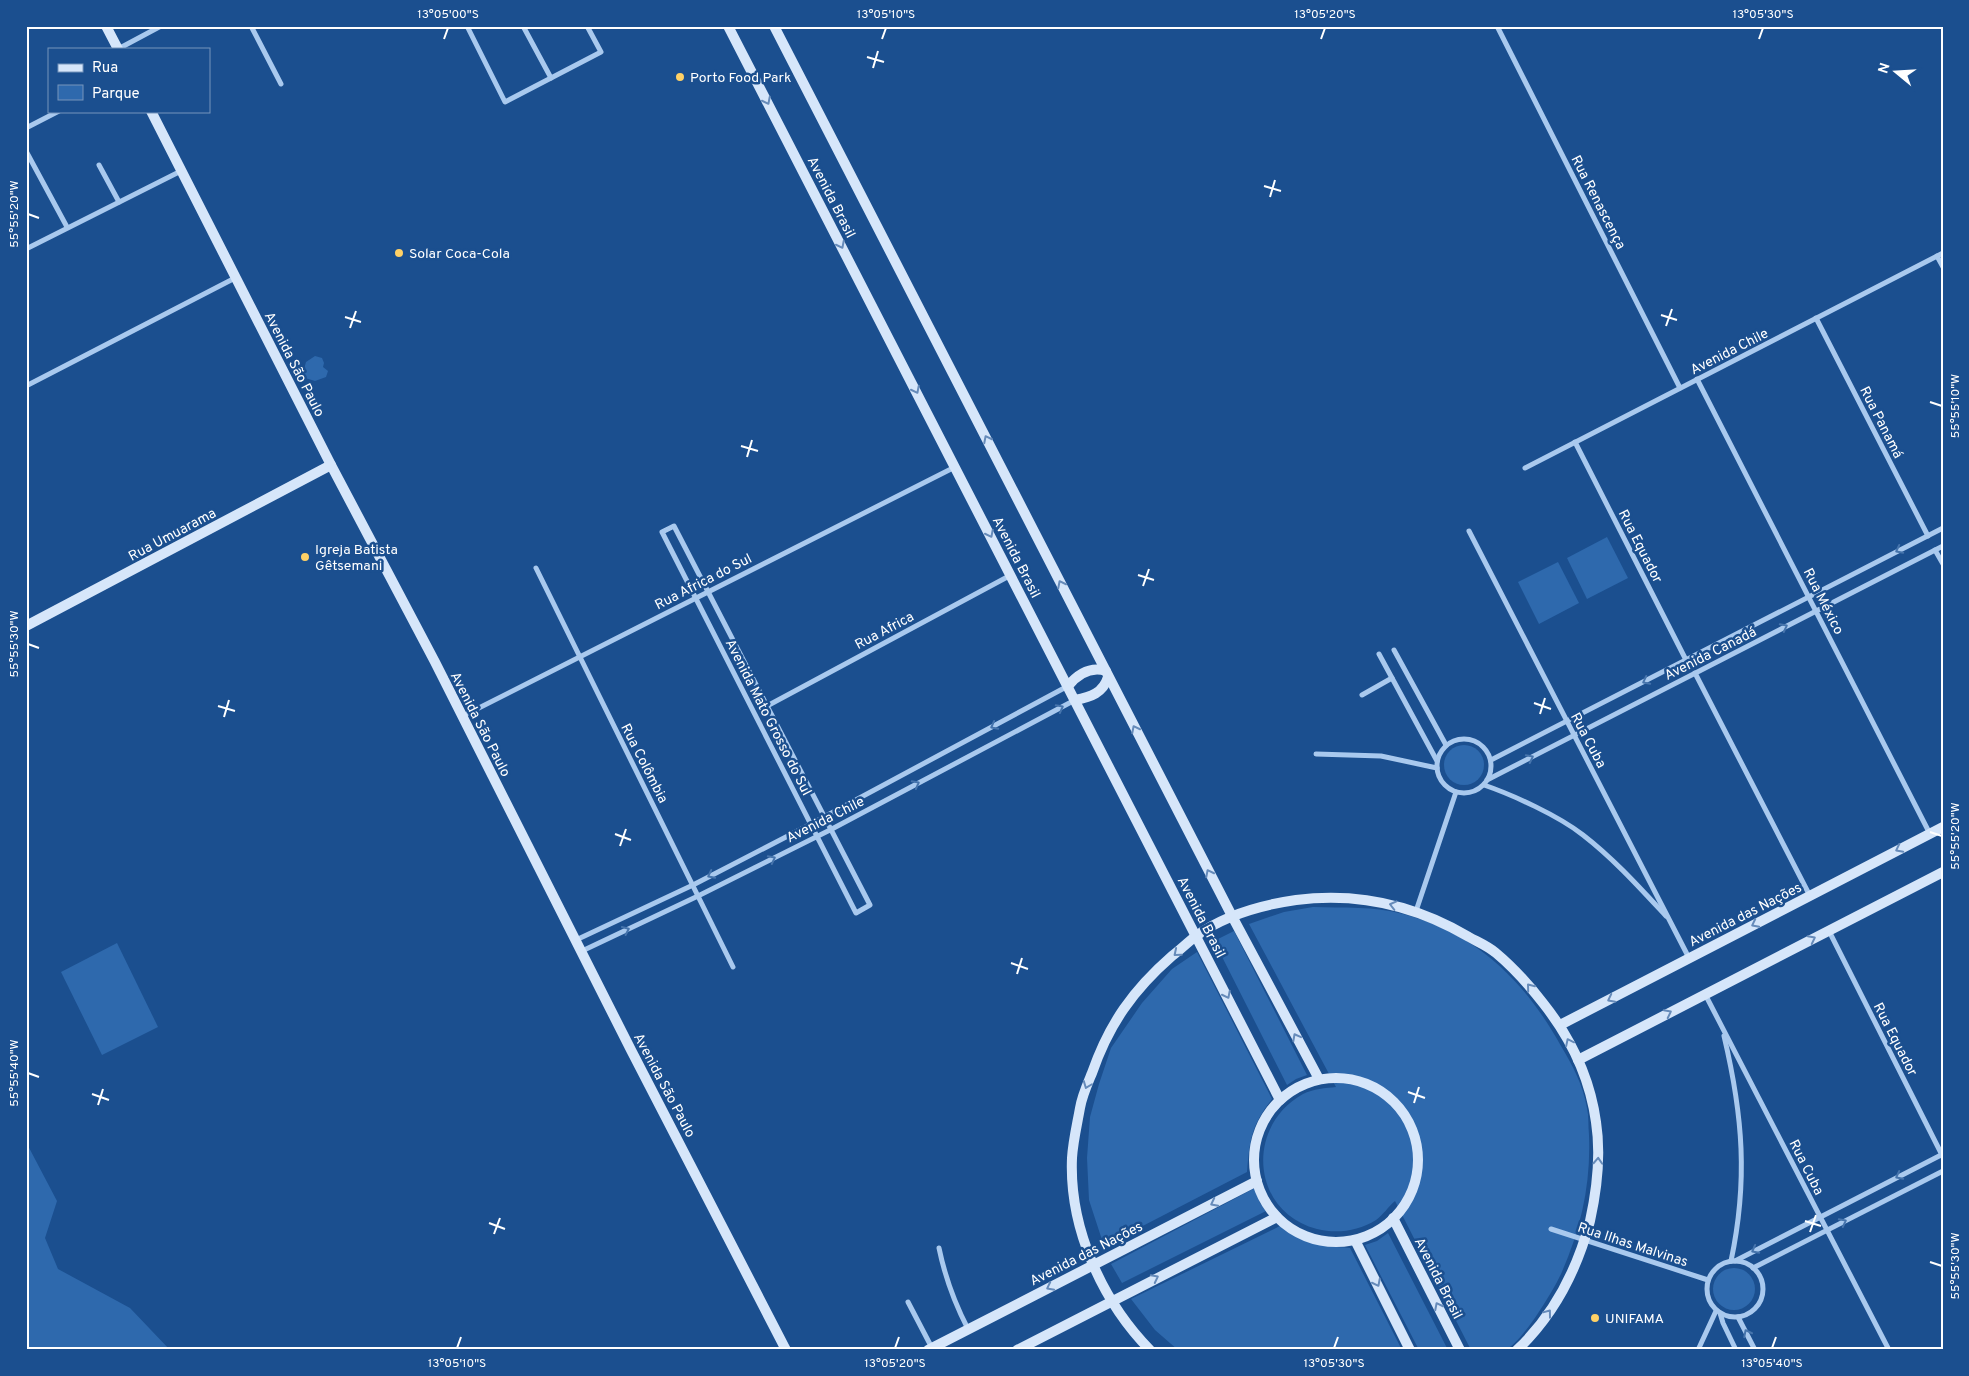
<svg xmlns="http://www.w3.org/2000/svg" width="1969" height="1376" font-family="Overpass,sans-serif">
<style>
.green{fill:#2e69ad}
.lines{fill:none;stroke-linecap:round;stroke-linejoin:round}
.street{stroke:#a9c9ee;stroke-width:5}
.secondary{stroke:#d6e6fa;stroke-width:10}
.oneway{stroke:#668bba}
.oneway2{stroke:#4674ac}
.ticks{fill:none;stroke:#fff;stroke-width:2}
.poi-dot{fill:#ffd166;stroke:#1b4f8f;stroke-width:2}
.labels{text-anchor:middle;stroke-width:5;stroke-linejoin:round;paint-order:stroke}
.poi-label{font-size:14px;fill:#fff;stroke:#1b4f8f;text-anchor:start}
.street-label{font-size:14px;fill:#fff;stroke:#1b4f8f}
.neatline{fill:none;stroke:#fff;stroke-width:2}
.ticks-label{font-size:12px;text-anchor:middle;fill:#fff}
</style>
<rect width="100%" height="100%" fill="#1b4f8f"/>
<!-- green -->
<g class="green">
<polygon points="315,356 322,358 324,363 323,367 328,371 326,377 315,381 302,377 306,362"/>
<polygon points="1607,537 1628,578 1587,599 1567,558"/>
<polygon points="1558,562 1579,603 1539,624 1518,582"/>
<circle cx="1464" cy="765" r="20"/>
<path d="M1313,907C1342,908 1375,906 1403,914C1476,933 1525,981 1561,1046C1573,1066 1583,1085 1587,1108C1589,1117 1588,1126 1589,1135C1591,1184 1581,1229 1561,1274C1553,1291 1522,1343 1505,1350C1498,1352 1479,1350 1471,1350L1395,1201C1388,1207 1383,1215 1376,1220C1358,1231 1337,1234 1317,1229C1251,1212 1245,1126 1303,1094C1313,1089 1326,1088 1336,1087L1249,924L1284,912Z"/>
<polygon points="1234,931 1307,1075 1296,1079 1287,1085 1214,941"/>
<polygon points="117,943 158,1027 102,1055 61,972"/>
<path d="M1197,952L1272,1099C1251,1126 1250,1139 1247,1172L1104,1246L1089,1200L1087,1158L1090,1117L1099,1084L1111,1048L1142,1003L1172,969Z"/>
<polygon points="26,1142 57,1201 45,1238 58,1269 130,1308 170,1350 26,1350"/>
<polygon points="1255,1188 1260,1203 1266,1211 1122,1283 1111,1264"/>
<path d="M1280,1226C1303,1244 1322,1246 1350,1248L1402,1350H1178L1155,1330L1131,1299Z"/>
<polygon points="1388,1233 1448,1350 1419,1350 1365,1245 1377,1241"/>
<circle cx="1734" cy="1289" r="21"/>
</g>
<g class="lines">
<!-- street -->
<g class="street">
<polyline points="251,26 281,84"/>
<polyline points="467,26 505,102 601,52 587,26"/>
<polyline points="523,26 551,78"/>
<polyline points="1497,26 1680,388"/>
<polyline points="118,49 161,26"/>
<polyline points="26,128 59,111"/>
<polyline points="26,151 67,227"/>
<polyline points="99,165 119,202"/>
<polyline points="26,249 181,171"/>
<polyline points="1937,256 1943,267"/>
<polyline points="1816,318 1928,536"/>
<polyline points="1697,379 1930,834"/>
<polyline points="26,386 235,278"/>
<polyline points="1575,442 1686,660"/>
<polyline points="1525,468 1943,253"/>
<polygon points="674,526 870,905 856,913 662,532"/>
<polyline points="1469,531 1689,958"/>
<polyline points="1935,550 1943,564"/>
<polyline points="536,568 733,967"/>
<polyline points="1394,650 1446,745"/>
<polyline points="1379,654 1437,761"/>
<polyline points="1695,673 1810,896"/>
<polyline points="1362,695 1392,678"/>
<polyline points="767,706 1011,575"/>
<polyline points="461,717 955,467"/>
<circle cx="1464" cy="766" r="27"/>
<polyline points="1316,754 1381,756 1437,768"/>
<polyline points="1491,760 1943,528"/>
<polyline points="1487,780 1943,546"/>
<path d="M1484,785C1513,795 1559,816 1583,835C1614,859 1640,888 1666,916"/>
<polyline points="1416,911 1456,792"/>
<polyline points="1829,931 1943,1157"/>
<polyline points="576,940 693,885 811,824 1068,686"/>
<polyline points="582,951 698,896 830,830 1075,700"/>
<polyline points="1705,994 1889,1350"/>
<path d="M1724,1036C1743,1116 1748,1181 1731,1261"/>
<polyline points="1551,1229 1708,1280"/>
<path d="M939,1248C945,1277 954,1302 968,1329"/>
<circle cx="1735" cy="1289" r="28"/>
<polyline points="1735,1261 1943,1154"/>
<polyline points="1753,1268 1943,1171"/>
<polyline points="908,1302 932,1348"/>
<polyline points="1720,1313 1723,1323 1736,1350"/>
<polyline points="1738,1317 1755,1350"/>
<polyline points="1698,1350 1716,1311"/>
</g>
<!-- secondary -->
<g class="secondary">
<polyline points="106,26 118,49"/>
<polyline points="728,26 1280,1100"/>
<polyline points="774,26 1232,916 1319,1079"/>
<polyline points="151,111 331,465 435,662 631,1050 786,1350"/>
<polyline points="26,626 331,465"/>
<path d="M1068,686C1078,674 1090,666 1106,671"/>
<path d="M1075,700C1091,697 1103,693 1108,677"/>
<polyline points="1560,1025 1943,827"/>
<polyline points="1578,1060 1943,872"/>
<circle cx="1336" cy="1160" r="82"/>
<polyline points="1393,1218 1460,1350"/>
<polyline points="1355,1240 1410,1350"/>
<polyline points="928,1350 1257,1181"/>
<polyline points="1017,1350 1277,1217"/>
<path d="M1150,1350C1102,1301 1069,1228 1072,1158C1073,1141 1077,1125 1080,1108C1082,1096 1087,1085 1092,1073C1109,1024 1133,990 1172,956C1180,950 1188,942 1196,936C1225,915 1261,905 1296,900C1358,892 1415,905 1469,937C1478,942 1488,946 1496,953C1514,968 1529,985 1543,1003C1570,1037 1590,1078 1596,1122C1601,1154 1597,1189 1590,1221C1577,1270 1554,1315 1517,1350"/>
</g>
</g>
<!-- one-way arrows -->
<defs><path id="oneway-chevron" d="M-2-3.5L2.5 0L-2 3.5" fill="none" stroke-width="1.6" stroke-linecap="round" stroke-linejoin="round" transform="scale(1.25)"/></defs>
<g class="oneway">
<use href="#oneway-chevron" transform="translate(767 101) rotate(63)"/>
<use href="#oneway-chevron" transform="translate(841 245) rotate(63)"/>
<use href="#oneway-chevron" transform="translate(916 390) rotate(63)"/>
<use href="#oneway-chevron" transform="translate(987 439) rotate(-117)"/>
<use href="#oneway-chevron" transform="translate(990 534) rotate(63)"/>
<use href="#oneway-chevron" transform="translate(1061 584) rotate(-117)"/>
<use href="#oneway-chevron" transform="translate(1135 729) rotate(-117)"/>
<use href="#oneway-chevron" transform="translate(1899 849) rotate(153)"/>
<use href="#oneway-chevron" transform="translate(1209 873) rotate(-117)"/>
<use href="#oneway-chevron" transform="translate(1393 905) rotate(-166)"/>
<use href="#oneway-chevron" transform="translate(1755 924) rotate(153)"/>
<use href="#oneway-chevron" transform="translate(1812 939) rotate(-27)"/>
<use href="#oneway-chevron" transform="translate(1177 953) rotate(140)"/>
<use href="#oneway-chevron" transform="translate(1530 987) rotate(-129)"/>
<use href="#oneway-chevron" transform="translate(1227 995) rotate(63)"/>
<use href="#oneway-chevron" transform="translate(1611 999) rotate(153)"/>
<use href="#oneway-chevron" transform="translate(1668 1013) rotate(-27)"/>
<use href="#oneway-chevron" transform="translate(1296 1037) rotate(-118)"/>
<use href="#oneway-chevron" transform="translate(1569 1042) rotate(-116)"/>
<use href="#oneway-chevron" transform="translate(1087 1085) rotate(111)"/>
<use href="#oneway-chevron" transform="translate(1598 1161) rotate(-87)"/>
<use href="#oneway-chevron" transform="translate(1214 1203) rotate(153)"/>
<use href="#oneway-chevron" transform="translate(1155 1278) rotate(-27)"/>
<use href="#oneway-chevron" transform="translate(1377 1283) rotate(63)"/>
<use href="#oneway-chevron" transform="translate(1050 1287) rotate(153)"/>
<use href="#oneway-chevron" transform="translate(1438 1306) rotate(-117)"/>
<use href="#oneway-chevron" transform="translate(1548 1313) rotate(-53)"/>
</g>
<g class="oneway2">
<use href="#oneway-chevron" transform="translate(1899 550) rotate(153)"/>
<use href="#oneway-chevron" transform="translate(1784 627) rotate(-27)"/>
<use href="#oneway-chevron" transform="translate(1646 681) rotate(153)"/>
<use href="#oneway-chevron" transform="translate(1060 708) rotate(-28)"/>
<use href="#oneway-chevron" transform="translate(994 726) rotate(152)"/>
<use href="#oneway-chevron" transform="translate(1530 758) rotate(-27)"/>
<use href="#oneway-chevron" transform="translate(916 784) rotate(-28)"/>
<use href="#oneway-chevron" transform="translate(772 859) rotate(-27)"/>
<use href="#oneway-chevron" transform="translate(711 875) rotate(153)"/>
<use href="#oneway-chevron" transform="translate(626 930) rotate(-25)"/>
<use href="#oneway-chevron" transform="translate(1899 1176) rotate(153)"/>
<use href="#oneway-chevron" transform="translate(1843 1222) rotate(-27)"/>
<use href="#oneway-chevron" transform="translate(1755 1250) rotate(152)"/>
<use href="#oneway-chevron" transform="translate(1747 1333) rotate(-117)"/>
</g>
<!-- ticks -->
<path class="ticks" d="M444,39L448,28M882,39L886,28M1321,39L1325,28M1759,39L1763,28M867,57L884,62M873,68L878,51M1264,186L1281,191M1270,197L1275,180M28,214L39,218M1661,315L1677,320M345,317L361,322M1666,326L1672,309M350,328L356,311M1930,402L1942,406M741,446L758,451M747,457L752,440M1138,575L1154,580M1143,586L1149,569M28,644L39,648M1534,703L1551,709M218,706L235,711M1540,714L1545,698M224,717L229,700M1930,832L1942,836M615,834L631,840M620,846L626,829M1011,963L1028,969M1017,974L1022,958M28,1073L39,1077M1408,1092L1425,1098M92,1094L109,1100M1414,1103L1419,1087M98,1105L103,1089M1805,1221L1821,1226M489,1223L505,1229M1810,1232L1816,1215M494,1234L500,1218M1930,1262L1942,1266M457,1348L461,1337M895,1348L899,1337M1334,1348L1338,1337M1772,1348L1776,1337"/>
<!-- markers -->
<g class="poi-dot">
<circle cx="680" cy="77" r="5"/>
<circle cx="399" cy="253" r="5"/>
<circle cx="305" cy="557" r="5"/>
<circle cx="1595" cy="1318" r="5"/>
</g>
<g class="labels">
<!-- poi labels -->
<g class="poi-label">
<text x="690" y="82">Porto Food Park</text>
<text x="409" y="258">Solar Coca-Cola</text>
<text x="315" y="554">Igreja Batista<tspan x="315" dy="16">Gêtsemani</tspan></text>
<text x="1605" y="1323">UNIFAMA</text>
</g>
<!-- street labels -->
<g class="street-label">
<text transform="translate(832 197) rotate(63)" y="5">Avenida Brasil</text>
<text transform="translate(1599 202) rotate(63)" y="5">Rua Renascença</text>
<text transform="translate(1729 351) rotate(-27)" y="5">Avenida Chile</text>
<text transform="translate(295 364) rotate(63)" y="5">Avenida São Paulo</text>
<text transform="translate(1882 422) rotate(63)" y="5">Rua Panamá</text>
<text transform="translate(172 534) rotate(-28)" y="5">Rua Umuarama</text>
<text transform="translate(1641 546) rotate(63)" y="5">Rua Equador</text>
<text transform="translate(1017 557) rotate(63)" y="5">Avenida Brasil</text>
<text transform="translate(703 581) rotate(-27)" y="5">Rua Africa do Sul</text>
<text transform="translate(1824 601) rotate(63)" y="5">Rua México</text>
<text transform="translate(884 630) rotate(-28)" y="5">Rua Africa</text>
<text transform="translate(1710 653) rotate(-27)" y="5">Avenida Canadá</text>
<text transform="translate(769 717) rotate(63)" y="5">Avenida Mato Grosso do Sul</text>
<text transform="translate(481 724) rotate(63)" y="5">Avenida São Paulo</text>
<text transform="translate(1589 740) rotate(62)" y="5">Rua Cuba</text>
<text transform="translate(645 763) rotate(63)" y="5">Rua Colômbia</text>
<text transform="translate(825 819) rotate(-27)" y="5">Avenida Chile</text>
<text transform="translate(1745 914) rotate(-27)" y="5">Avenida das Nações</text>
<text transform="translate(1202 917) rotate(63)" y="5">Avenida Brasil</text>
<text transform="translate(1896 1039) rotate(63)" y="5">Rua Equador</text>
<text transform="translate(665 1085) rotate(62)" y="5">Avenida São Paulo</text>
<text transform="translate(1807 1167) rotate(63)" y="5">Rua Cuba</text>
<text transform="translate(1633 1244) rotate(18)" y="5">Rua Ilhas Malvinas</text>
<text transform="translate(1086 1253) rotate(-27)" y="5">Avenida das Nações</text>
<text transform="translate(1439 1278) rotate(63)" y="5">Avenida Brasil</text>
</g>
</g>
<!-- border -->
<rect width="1969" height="1376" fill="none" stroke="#1b4f8f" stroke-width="55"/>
<!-- legend -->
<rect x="48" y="48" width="162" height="65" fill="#1b4f8f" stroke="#7695bc"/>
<rect x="58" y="64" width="25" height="8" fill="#d6e6fa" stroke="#7695bc"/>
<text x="92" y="72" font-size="15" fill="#ffffff">Rua</text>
<rect x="58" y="85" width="25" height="15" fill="#2e69ad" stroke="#7695bc"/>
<text x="92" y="98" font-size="15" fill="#ffffff">Parque</text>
<!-- north arrow -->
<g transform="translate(1896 72) rotate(288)" stroke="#1b4f8f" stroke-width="4" paint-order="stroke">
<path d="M0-4L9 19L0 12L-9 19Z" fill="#ffffff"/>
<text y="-8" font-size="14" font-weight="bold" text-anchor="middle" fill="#ffffff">N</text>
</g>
<rect x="28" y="28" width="1914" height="1320" class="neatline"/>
<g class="ticks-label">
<text x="448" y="18">13°05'00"S</text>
<text x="886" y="18">13°05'10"S</text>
<text x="1325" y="18">13°05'20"S</text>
<text x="1763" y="18">13°05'30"S</text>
<text transform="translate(14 214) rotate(-90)" y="4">55°55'20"W</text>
<text transform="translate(1955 406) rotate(-90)" y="4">55°55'10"W</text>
<text transform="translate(14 644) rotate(-90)" y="4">55°55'30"W</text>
<text transform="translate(1955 836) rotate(-90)" y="4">55°55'20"W</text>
<text transform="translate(14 1073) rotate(-90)" y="4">55°55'40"W</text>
<text transform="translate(1955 1266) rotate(-90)" y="4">55°55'30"W</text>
<text x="457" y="1367">13°05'10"S</text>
<text x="895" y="1367">13°05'20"S</text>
<text x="1334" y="1367">13°05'30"S</text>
<text x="1772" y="1367">13°05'40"S</text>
</g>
</svg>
